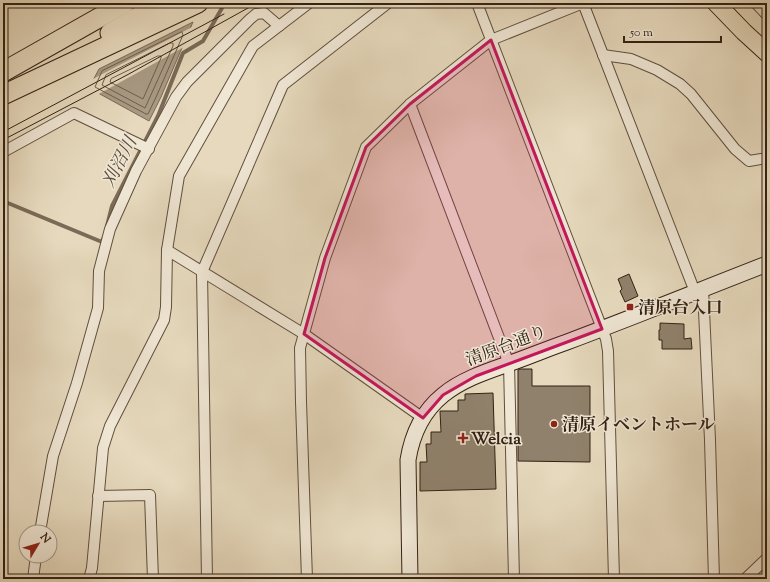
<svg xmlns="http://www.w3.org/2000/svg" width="770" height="582" font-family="'Sorts Mill Goudy','Noto Serif JP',serif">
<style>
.water{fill:#a99a84;stroke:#7a6a57}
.pier{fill:#e6d9bd}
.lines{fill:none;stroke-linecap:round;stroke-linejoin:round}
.shore{stroke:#6e5e4c;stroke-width:1}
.stream{stroke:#7a6a57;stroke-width:4}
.building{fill:#90816c;stroke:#332114}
.street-casing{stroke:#604f3e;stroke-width:12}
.secondary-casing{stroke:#332114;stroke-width:17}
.primary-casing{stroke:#332114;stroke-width:19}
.highway-casing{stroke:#332114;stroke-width:21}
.street{stroke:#efe6d4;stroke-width:10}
.secondary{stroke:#efe6d4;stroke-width:15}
.primary{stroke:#e6d9bd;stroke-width:17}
.highway{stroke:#e6d9bd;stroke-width:19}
.tram{stroke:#332114;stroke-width:1}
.marked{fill:#c2185b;fill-opacity:0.2;stroke:#c2185b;stroke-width:3;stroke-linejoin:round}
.poi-dot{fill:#8f2418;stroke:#efe6d4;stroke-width:1.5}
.labels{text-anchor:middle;stroke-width:3;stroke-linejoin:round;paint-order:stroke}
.poi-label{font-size:17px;font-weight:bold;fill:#332114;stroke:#efe6d4;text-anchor:start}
.street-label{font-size:17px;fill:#332114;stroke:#efe6d4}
.water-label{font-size:18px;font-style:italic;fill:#5c4b3b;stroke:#efe6d4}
</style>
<rect width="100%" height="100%" fill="#e6d9bd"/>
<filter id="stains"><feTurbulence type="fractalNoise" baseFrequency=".005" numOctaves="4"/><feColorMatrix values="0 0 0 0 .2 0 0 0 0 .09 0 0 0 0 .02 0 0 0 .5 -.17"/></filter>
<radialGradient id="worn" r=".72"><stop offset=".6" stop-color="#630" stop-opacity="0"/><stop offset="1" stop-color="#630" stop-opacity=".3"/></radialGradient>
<!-- water -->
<polygon class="water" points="193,22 161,97 149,121 89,88 99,69"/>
<!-- pier -->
<polygon class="pier" points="194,26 184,47 97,95 87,89 91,80"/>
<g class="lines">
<!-- shore -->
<g class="shore">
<polygon points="182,32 183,35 157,95 148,114 146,114 95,87 102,71"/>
<polygon points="170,43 173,43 173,46 145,108 102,85 106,75"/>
<polygon points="158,56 161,56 161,58 143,99 110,82 111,79"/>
</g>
<!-- stream -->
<g class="stream">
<polyline points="3,201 102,242 103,239"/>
<polyline points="107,226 112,206 158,116 183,53 203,41 222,8"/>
</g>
</g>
<!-- building -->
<g class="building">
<polygon points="629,274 638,296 625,302 620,291 622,289 618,279"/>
<polygon points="660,323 684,324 684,339 691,338 692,349 662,349 662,340 659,340 659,330 660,330"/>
<polygon points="520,369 532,369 532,386 590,386 590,462 518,461 518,370"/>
<polygon points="493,393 496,489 420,491 420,462 427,462 426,444 431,444 431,432 441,432 440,411 458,411 458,400 465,400 465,394"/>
</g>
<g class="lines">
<!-- street casing -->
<g class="street-casing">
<g id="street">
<polyline points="477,3 606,339 608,351 614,579"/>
<polyline points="583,3 695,292"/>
<polyline points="603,55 631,59 657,70 680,84 691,94 735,149 749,161 767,158"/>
<polyline points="410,104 509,364 514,579"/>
<polyline points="3,152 74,113 149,149"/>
<polyline points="167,250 304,334 423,418"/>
<polyline points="703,289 710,440 714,579"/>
<polyline points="98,496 150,495 153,579"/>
<polyline points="40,532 53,456 77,383 98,308 99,271 110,229 136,171 176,97 187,82 250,19 256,14 264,13 279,26"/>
<polyline points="33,579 36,556"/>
<polyline points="89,579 92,568 103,448 110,426 164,320 166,307 167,250 179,176 253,46 309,3"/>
<polyline points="207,579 202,272 283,85 388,3"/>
<polyline points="307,579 301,402 300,348 325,258 366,147 410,104 491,40 583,3"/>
<polyline points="745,579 767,558"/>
</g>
</g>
<!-- secondary casing -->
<g class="secondary-casing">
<path id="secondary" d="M410,579L408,460C412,435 422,412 443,395C461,380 485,372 508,364C528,357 547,349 567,342C634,317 700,290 767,264"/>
</g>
<!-- primary casing -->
<g class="primary-casing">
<polyline id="primary" points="716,3 744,32 767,53"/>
</g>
<!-- highway casing -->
<g class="highway-casing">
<g id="highway">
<polyline points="110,33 162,3"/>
<polyline points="3,72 125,3"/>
<polyline points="3,95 198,3"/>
</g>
</g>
<!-- street -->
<use href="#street" class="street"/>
<!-- secondary -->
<use href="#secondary" class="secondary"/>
<!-- primary -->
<use href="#primary" class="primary"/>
<!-- highway -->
<use href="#highway" class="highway"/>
<!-- tram -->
<g class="tram">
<polyline points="748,3 767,23"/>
<polyline points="3,132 224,14"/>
<polyline points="3,140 127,75 257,3"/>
</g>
</g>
<!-- marked area -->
<path class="marked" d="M491,40L602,329L476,376L443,395L423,418L304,334L325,258L366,147L410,104Z"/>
<!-- markers -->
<g class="poi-dot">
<rect x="626" y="303" width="8" height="8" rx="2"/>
<circle cx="554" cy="424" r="4"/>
<path d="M461 432h4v4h4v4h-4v4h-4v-4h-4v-4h4z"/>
</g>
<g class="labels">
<!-- poi labels -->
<g class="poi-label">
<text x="638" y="313">清原台入口</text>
<text x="562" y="430">清原イベントホール</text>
<text x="471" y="444">Welcia</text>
</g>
<!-- street labels -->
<g class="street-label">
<text transform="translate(506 345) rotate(-21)" y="6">清原台通り</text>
</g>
<!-- water labels -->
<g class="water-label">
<text transform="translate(119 162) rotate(-63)" y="6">刈沼川</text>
</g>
</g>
<!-- margin -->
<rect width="770" height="582" fill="none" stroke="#e6d9bd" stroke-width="16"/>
<rect x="4" y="4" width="762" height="574" fill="none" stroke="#332114" stroke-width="2"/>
<rect x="8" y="8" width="754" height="566" fill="none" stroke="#332114"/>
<!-- north arrow -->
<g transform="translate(38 544) rotate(52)"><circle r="19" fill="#efe6d4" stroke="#a49787"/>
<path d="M0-3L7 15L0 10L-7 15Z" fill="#8f2418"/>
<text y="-6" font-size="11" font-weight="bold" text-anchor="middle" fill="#332114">N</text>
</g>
<!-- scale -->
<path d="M624 36v6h97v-6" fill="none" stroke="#332114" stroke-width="2"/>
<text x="630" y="36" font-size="12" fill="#332114" stroke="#efe6d4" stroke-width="3" paint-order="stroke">50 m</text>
<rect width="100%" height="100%" filter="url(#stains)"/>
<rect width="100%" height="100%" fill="url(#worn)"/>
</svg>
